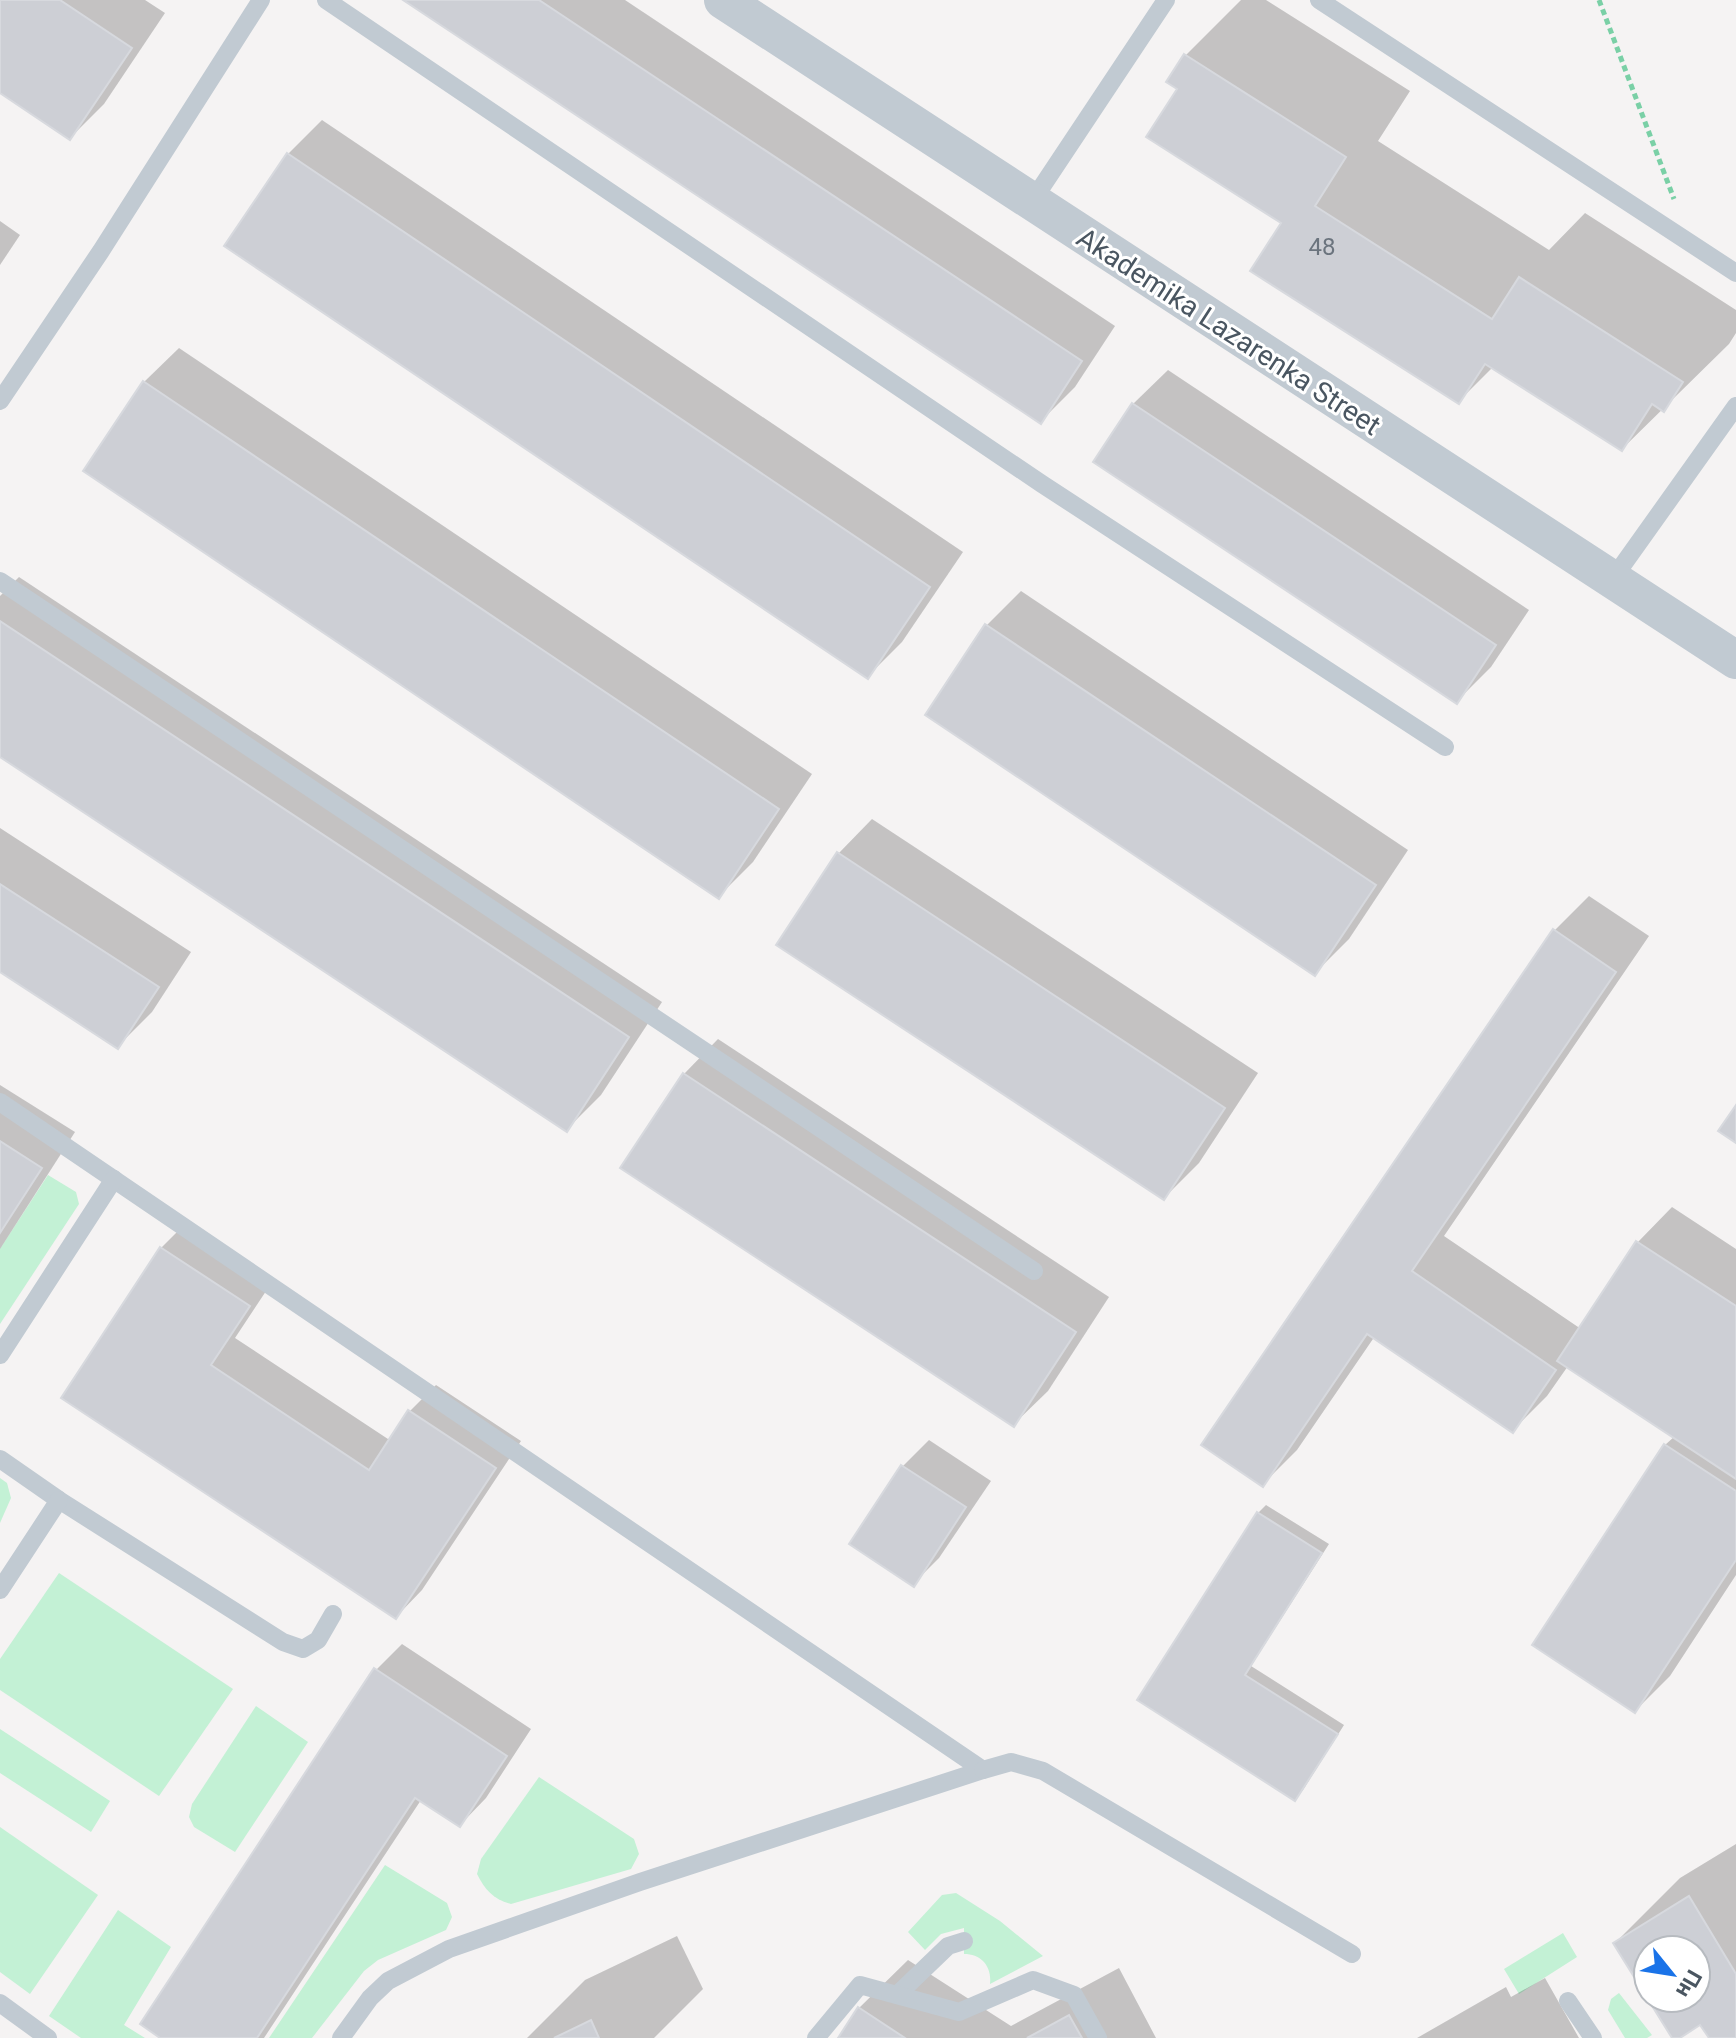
<svg xmlns="http://www.w3.org/2000/svg" width="1736" height="2038" font-family="Roboto,sans-serif">
<style>
.green{fill:#c3f1d5}
.shadow{fill:#0003}
.building{fill:#cdcfd5;stroke:#d7d9de;stroke-width:2;fill-rule:evenodd}
.lines{fill:none;stroke-linecap:round;stroke-linejoin:round}
.path{stroke:#7ad0a6;stroke-width:5;stroke-dasharray:6 4;stroke-linecap:butt}
.service{stroke:#c1cad2;stroke-width:18}
.minor{stroke:#c1cad2;stroke-width:38}
.labels{text-anchor:middle;stroke-width:6;stroke-linejoin:round;paint-order:stroke}
.number-label{font-size:24px;fill:#6b747e}
.street-label{font-size:28px;fill:#4a5661;stroke:#fff}
</style>
<rect width="100%" height="100%" fill="#f5f3f3"/>
<!-- green -->
<g class="green">
<polygon points="48,1175 76,1192 79,1204 0,1324 0,1249"/>
<polygon points="0,1478 7,1483 11,1498 0,1523"/>
<polygon points="59,1573 233,1689 159,1796 0,1690 0,1659"/>
<polygon points="256,1706 308,1742 235,1852 194,1827 189,1817 192,1804"/>
<polygon points="0,1729 110,1801 91,1832 0,1773"/>
<path d="M539,1777L634,1839L639,1854L631,1869L511,1904C493,1899 485,1890 477,1874L481,1859Z"/>
<polygon points="0,1827 98,1895 30,1994 0,1972"/>
<polygon points="385,1865 447,1903 452,1917 446,1930 378,1960 364,1971 312,2038 269,2038"/>
<path d="M956,1893L1000,1921L1043,1956L990,1984C992,1966 981,1954 964,1954V1928L941,1934L925,1950L908,1932L942,1895Z"/>
<polygon points="118,1910 171,1947 124,2025 145,2038 81,2038 49,2016"/>
<polygon points="1563,1933 1577,1957 1519,1994 1504,1969"/>
<polygon points="1619,1993 1652,2035 1647,2038 1625,2038 1608,2010 1611,1999"/>
</g>
<!-- shadow -->
<g class="shadow">
<polygon points="0,0 145,0 165,13 104,104 70,138 0,91"/>
<polygon points="407,0 625,0 1115,326 1075,387 1041,421"/>
<polygon points="1241,0 1266,0 1410,91 1378,141 1549,250 1585,213 1736,310 1736,333 1729,344 1622,449 1493,367 1459,401 1284,222 1179,88 1169,82 1186,55"/>
<polygon points="322,120 963,552 902,642 868,676 288,154"/>
<polygon points="0,221 20,235 0,265"/>
<polygon points="179,348 812,774 753,862 719,896 86,470 144,382"/>
<polygon points="1168,370 1529,610 1491,667 1456,702 1133,404"/>
<polygon points="19,577 662,1002 601,1095 567,1129 0,755 0,596"/>
<polygon points="1021,591 1408,850 1349,939 1315,973 987,625"/>
<polygon points="872,819 1258,1073 1199,1163 1164,1198 838,854"/>
<polygon points="0,828 191,952 152,1012 118,1046 0,970"/>
<polygon points="1589,896 1649,936 1444,1236 1581,1329 1638,1242 1672,1207 1736,1249 1736,1575 1670,1676 1635,1711 1665,1445 1675,1436 1568,1366 1547,1396 1513,1430 1375,1336 1297,1450 1263,1484 1204,1444 1555,930"/>
<polygon points="718,1039 1109,1297 1048,1391 1013,1425 684,1074"/>
<polygon points="0,1085 75,1132 0,1249"/>
<polygon points="187,1222 274,1279 235,1338 391,1441 410,1411 436,1385 521,1441 422,1590 396,1617 64,1398 161,1248"/>
<polygon points="929,1440 991,1481 939,1558 913,1584 851,1543 903,1466"/>
<polygon points="1266,1505 1329,1544 1251,1666 1344,1725 1303,1790 1295,1798 1140,1700 1258,1513"/>
<polygon points="402,1644 531,1729 486,1798 460,1825 421,1800 264,2038 164,2038 376,1670"/>
<polygon points="1736,1844 1736,2038 1711,2038 1701,2022 1674,2038 1649,1998 1696,1998 1696,1950 1648,1950 1648,1996 1615,1943 1680,1878"/>
<polygon points="677,1936 703,1989 654,2038 527,2038 585,1980"/>
<polygon points="908,1960 1011,2026 1119,1968 1156,2038 840,2038 859,2008"/>
<polygon points="1545,1978 1579,2038 1417,2038 1506,1987 1511,1997"/>
</g>
<!-- building -->
<g class="building">
<polygon points="0,0 60,0 132,48 70,140 0,93"/>
<polygon points="403,0 539,0 1082,361 1041,424"/>
<polygon points="1184,54 1346,157 1315,206 1492,319 1519,277 1683,382 1664,412 1652,404 1622,451 1485,364 1459,404 1250,271 1281,223 1146,137 1177,89 1166,82"/>
<polygon points="287,153 930,587 868,679 224,246"/>
<polygon points="143,381 779,809 719,899 83,471"/>
<polygon points="1132,403 1496,645 1457,704 1093,462"/>
<polygon points="0,621 629,1037 567,1132 0,757"/>
<polygon points="985,624 1376,885 1315,976 925,715"/>
<polygon points="837,852 1225,1108 1164,1200 776,945"/>
<polygon points="0,884 159,987 118,1049 0,972"/>
<polygon points="1553,929 1616,972 1412,1271 1556,1370 1513,1433 1367,1334 1263,1487 1201,1445"/>
<polygon points="683,1073 1076,1332 1014,1427 620,1168"/>
<polygon points="1736,1105 1736,1143 1718,1131"/>
<polygon points="0,1141 42,1168 0,1233"/>
<polygon points="1636,1241 1736,1306 1736,1479 1557,1361"/>
<polygon points="160,1247 250,1306 211,1365 369,1470 408,1410 496,1468 396,1619 61,1398"/>
<polygon points="1664,1444 1736,1491 1736,1560 1635,1713 1532,1645"/>
<polygon points="901,1465 966,1507 914,1587 849,1544"/>
<polygon points="1257,1512 1322,1553 1245,1675 1338,1734 1295,1801 1137,1700"/>
<polygon points="374,1668 507,1756 460,1827 415,1798 257,2038 160,2038 140,2024"/>
<path d="M1689,1896L1736,1974V2038H1709L1700,2025L1680,2038H1672L1613,1943ZM1648,1950H1696V1998H1648Z"/>
<polygon points="858,2007 905,2038 838,2038"/>
<polygon points="1069,2015 1082,2038 1027,2038"/>
<polygon points="591,2020 599,2038 554,2038"/>
</g>
<g class="lines">
<!-- path -->
<polyline class="path" points="1599,0 1674,199"/>
<!-- service -->
<g class="service">
<polyline points="326,0 1042,484 1445,747"/>
<polyline points="1319,0 1736,273"/>
<polyline points="1031,203 1166,0"/>
<polyline points="0,401 101,251 261,0"/>
<polyline points="1612,580 1736,406"/>
<polyline points="0,581 1034,1271"/>
<polyline points="0,1102 983,1770 640,1882 449,1949 388,1981 370,1998 341,2038"/>
<polyline points="0,1355 114,1179"/>
<polyline points="0,1459 59,1500 283,1642 303,1649 318,1640 333,1614"/>
<polyline points="0,1590 59,1500"/>
<polyline points="983,1770 1011,1762 1043,1771 1352,1954"/>
<polyline points="897,1995 948,1946 964,1941"/>
<polyline points="1568,2001 1593,2038"/>
<polyline points="0,2003 48,2038"/>
<polyline points="816,2038 860,1985 959,2012 1033,1980 1074,1995 1098,2038"/>
</g>
<!-- minor -->
<polyline class="minor" points="723,0 1736,660"/>
</g>
<g class="labels">
<!-- number labels -->
<g class="number-label">
<text x="1322" y="255">48</text>
</g>
<!-- street labels -->
<g class="street-label">
<text transform="translate(1229 331) rotate(33)" y="10">Akademika Lazarenka Street</text>
</g>
</g>
<!-- north arrow -->
<g transform="translate(1672 1974) rotate(120)"><circle r="38" fill="#ffffff" stroke="#b7bbc0" stroke-width="2"/>
<path d="M0-6L14 30L0 20L-14 30Z" fill="#1a73e8"/>
<text y="-12" font-size="22" font-weight="bold" text-anchor="middle" fill="#4a5661">Пн</text>
</g>
</svg>
